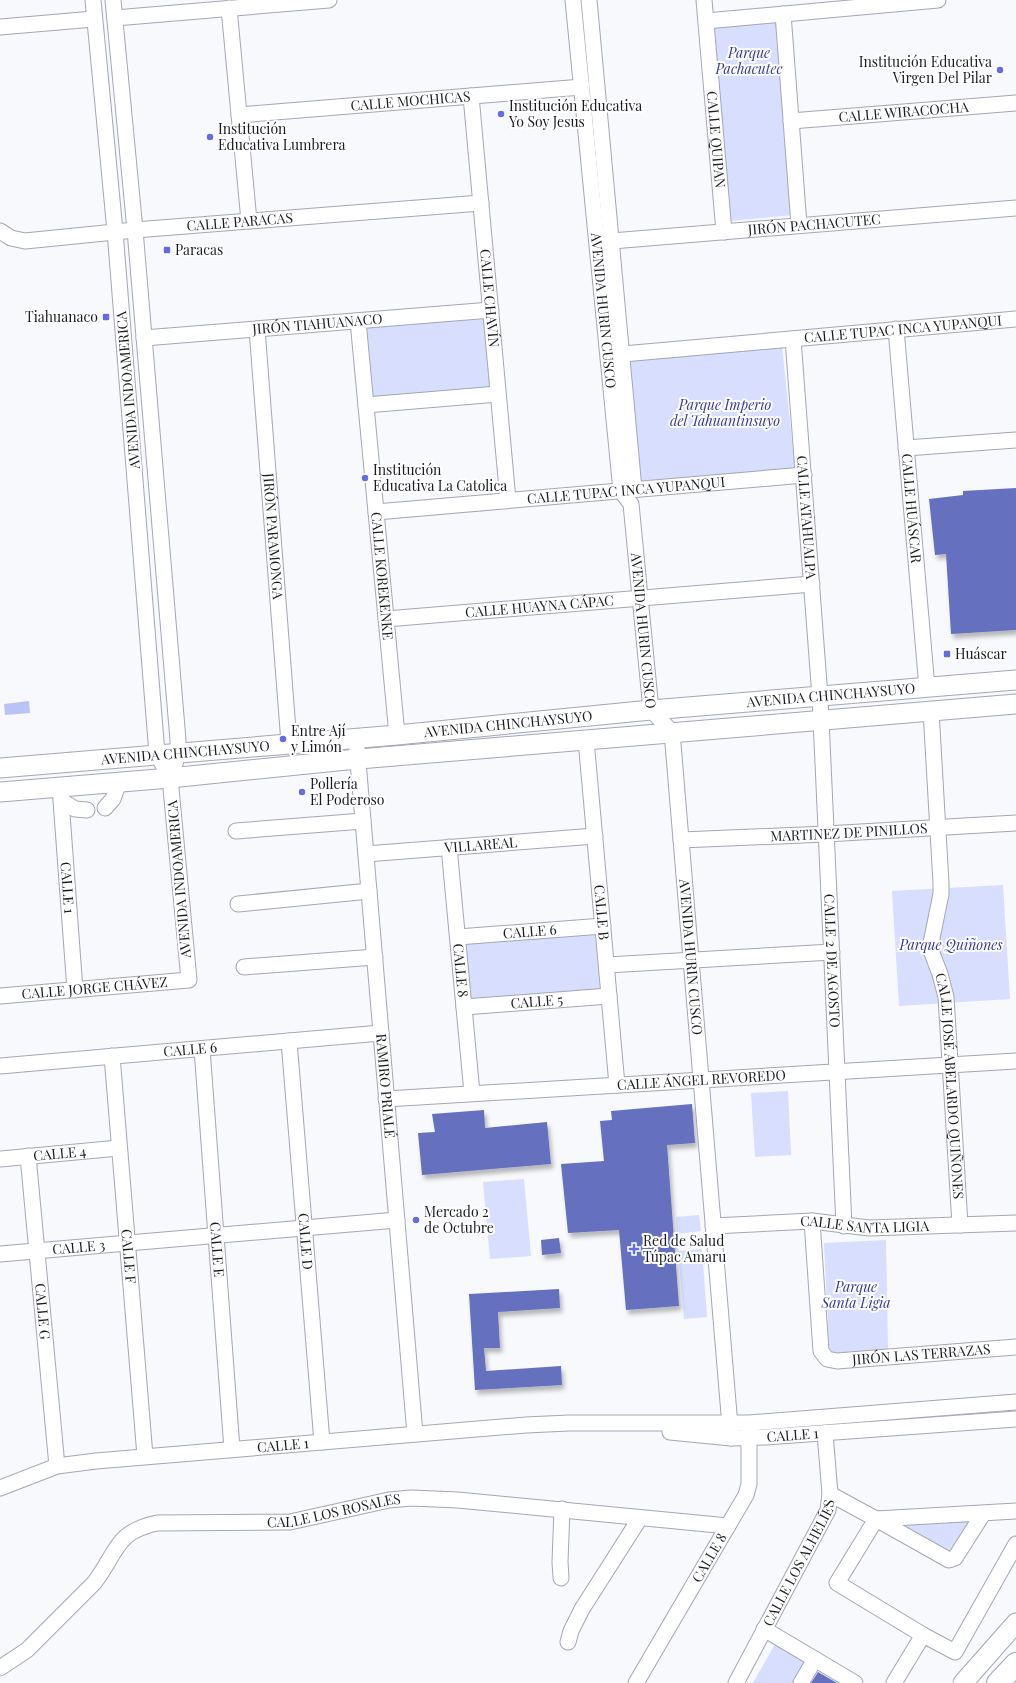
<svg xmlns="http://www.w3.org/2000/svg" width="1016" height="1683" font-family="'Playfair Display',serif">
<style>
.green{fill:#d7defe}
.water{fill:#b9c3f6}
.building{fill:#656fbe;filter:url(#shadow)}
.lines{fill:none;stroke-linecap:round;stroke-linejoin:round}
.minor-casing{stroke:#a3a7b6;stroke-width:17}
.major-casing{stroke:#a3a7b6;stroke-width:21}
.highway-casing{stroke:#a3a7b6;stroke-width:24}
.minor{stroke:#fff;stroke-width:15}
.major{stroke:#fff;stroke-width:19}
.highway{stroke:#fff;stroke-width:22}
.poi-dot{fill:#636ce5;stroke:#fff;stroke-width:1.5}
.labels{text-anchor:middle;stroke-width:4;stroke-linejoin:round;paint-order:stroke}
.park-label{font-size:14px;font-style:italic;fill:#353897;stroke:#fff}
.poi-label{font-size:14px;fill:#1a1b21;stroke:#fff;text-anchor:start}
.street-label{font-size:14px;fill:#1a1b21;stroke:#fff}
</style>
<defs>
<filter id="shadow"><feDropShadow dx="2.5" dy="4.5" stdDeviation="2" flood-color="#0004"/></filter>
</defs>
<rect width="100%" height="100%" fill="#f8f9fc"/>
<!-- green -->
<g class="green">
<polygon points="778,22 793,215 730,221 714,27"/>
<polygon points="485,315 491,392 371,401 365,324"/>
<polygon points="782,346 795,470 638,481 627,359"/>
<polygon points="1003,885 1010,999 899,1006 892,891"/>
<polygon points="595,932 600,991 470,1002 465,942"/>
<polygon points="788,1091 791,1155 755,1157 751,1093"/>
<polygon points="524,1179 531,1256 490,1259 483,1182"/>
<polygon points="699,1215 701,1231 677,1234 676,1217"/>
<polygon points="886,1240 888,1350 838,1354 832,1352 829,1346 824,1243"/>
<polygon points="702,1249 707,1317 684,1319 678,1251"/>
<polygon points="971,1517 975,1522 954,1556 891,1522"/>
<polygon points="775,1644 808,1663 796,1683 753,1683"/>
</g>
<!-- water -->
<polygon class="water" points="29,701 30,713 5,715 4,704"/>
<!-- building -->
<g class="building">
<polygon points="1016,488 1016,630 951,634 946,554 935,555 929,499 963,495 963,491"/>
<polygon points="692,1104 695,1143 667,1145 679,1306 626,1310 619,1230 568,1233 561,1164 604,1161 600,1121 612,1120 611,1111"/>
<polygon points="484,1110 485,1128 547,1122 551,1164 422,1175 418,1133 435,1132 432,1114"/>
<polygon points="559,1238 561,1253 542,1255 541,1240"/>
<polygon points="559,1289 560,1308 498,1312 500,1348 484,1348 486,1371 561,1366 562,1385 475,1390 469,1294"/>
<polygon points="818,1672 837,1683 811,1683"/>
</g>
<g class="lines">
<!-- minor casing -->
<g class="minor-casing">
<g id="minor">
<polyline points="113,0 135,230 178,740 178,753 175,764"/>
<path id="s1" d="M573,0L621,491L631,504L651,710L672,732L731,1438"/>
<polyline points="589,0 634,489"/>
<path id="s2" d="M704,0L724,232"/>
<polyline points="229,8 249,221"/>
<polyline points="783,14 799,225"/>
<polyline points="115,18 329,0"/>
<polyline points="706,21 938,0"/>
<polyline points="0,27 94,19"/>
<path id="s3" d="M471,96L508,500"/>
<path id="s4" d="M239,115L582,87"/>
<path id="s5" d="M791,121L1016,103"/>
<path id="s6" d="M0,231L11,238L25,241L135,230L481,203"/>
<path id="s7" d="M612,241L1016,208"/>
<path id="s8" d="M358,321L397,735"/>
<path id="s9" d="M257,329L289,743"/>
<path id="s10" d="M896,329L927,688"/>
<path id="s11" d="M144,338L491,310"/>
<path id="s12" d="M793,339L820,697L844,1226"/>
<path id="s13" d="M623,354L1016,319"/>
<polyline points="366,405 498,394"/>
<polyline points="906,448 1016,440"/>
<path id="s14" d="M376,512L804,475"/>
<path id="s15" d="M386,619L812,584"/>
<path id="s16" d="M931,711L941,883V894L930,948L940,974L946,997L960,1225"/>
<path id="s17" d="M356,738L415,1434"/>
<path id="s18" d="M586,740L617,1085"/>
<path id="s19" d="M60,787L75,990"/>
<polyline points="62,801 75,809 87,810"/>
<polyline points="105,808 113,799 119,782"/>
<polyline points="236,831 363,821"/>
<path id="s20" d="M681,840L826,834L1016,823"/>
<path id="s21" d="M449,847L472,1093"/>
<path id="s22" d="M366,854L595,836"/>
<polyline points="238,904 369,891"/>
<path id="s23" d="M458,937L603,926"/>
<polyline points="607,965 832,952"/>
<polyline points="244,967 375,957"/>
<path id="s24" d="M0,996L189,980L170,778L157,754L115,231L93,0"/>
<path id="s25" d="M464,1007L609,996"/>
<path id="s26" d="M289,1041L322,1442"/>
<path id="s27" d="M202,1049L232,1449"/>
<path id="s28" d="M112,1056L145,1456"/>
<path id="s29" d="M0,1066L381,1033"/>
<path id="s30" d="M386,1099L1016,1061"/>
<path id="s31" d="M28,1156L57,1466"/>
<path id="s32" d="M0,1159L119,1148"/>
<path id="s33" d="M812,1221L821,1351L827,1359L837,1361L1016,1347"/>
<path id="s34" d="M713,1226L812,1221L869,1228L1016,1223"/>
<path id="s35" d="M0,1254L397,1220"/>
<path id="s36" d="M670,1432L731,1438L766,1437L1016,1419"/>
<path id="s37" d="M0,1488L57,1466L96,1461L526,1425L569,1423H749L1016,1402"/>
<polyline points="830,1494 876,1519 1016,1511"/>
<polyline points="983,1514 955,1558 949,1560 876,1519 837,1583 923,1635 955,1652 1016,1544"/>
<polyline points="561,1578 560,1562 562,1509"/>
<polyline points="764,1629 855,1683"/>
<polyline points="568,1642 571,1631 582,1609 640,1518"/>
<path id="s38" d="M0,1668L27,1650L94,1583C117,1554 114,1532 157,1523L290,1522L389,1500L411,1498L458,1500L728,1526"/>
<path id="s39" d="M636,1683L746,1495L749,1484V1428"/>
<path id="s40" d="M736,1683L828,1510L830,1494L825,1433"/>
<polyline points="801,1683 815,1659"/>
<polyline points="894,1683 923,1635"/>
</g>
</g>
<!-- major casing -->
<g class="major-casing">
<g id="major">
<path id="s41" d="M0,768L397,735L651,710L1016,680"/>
<polyline points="0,792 170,778 347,760 1016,704"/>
<polyline points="963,1683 1016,1623"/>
</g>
</g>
<!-- highway casing -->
<g class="highway-casing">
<polyline id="highway" points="998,1683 1016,1664"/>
</g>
<!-- minor -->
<use href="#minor" class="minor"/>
<!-- major -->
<use href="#major" class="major"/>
<!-- highway -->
<use href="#highway" class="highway"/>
</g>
<!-- markers -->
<g class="poi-dot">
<circle cx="1000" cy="70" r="4"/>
<circle cx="501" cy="114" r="4"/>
<circle cx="210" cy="137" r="4"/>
<rect x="163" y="246" width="8" height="8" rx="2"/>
<rect x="102" y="313" width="8" height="8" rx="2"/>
<circle cx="365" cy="478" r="4"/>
<rect x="943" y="650" width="8" height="8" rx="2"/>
<circle cx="283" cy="739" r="4"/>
<circle cx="302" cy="792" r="4"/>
<circle cx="416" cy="1220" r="4"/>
<path d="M632 1243h4v4h4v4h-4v4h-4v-4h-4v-4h4z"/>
</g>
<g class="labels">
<!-- park labels -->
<g class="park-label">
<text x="749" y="58">Parque<tspan x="749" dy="16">Pachacutec</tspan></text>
<text x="725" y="410">Parque Imperio<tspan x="725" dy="16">del Tahuantinsuyo</tspan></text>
<text x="951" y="950">Parque Quiñones</text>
<text x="856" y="1292">Parque<tspan x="856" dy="16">Santa Ligia</tspan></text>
</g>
<!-- poi labels -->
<g class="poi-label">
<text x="992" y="67" text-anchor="end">Institución Educativa<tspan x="992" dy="16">Virgen Del Pilar</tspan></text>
<text x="509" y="111">Institución Educativa<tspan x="509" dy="16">Yo Soy Jesus</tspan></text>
<text x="218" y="134">Institución<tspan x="218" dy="16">Educativa Lumbrera</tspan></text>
<text x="175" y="255">Paracas</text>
<text x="98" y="322" text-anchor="end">Tiahuanaco</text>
<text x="373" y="475">Institución<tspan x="373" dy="16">Educativa La Catolica</tspan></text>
<text x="955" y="659">Huáscar</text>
<text x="291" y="736">Entre Ají<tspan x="291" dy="16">y Limón</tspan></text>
<text x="310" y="789">Pollería<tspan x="310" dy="16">El Poderoso</tspan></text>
<text x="424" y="1217">Mercado 2<tspan x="424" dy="16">de Octubre</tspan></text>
<text x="643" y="1246">Red de Salud<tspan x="643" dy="16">Túpac Amaru</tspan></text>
</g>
<!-- street labels -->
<g class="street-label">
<text dy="5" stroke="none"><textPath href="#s4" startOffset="172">CALLE MOCHICAS</textPath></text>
<text dy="5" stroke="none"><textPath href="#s5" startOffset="113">CALLE WIRACOCHA</textPath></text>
<text dy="5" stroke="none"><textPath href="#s2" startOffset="140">CALLE QUIPAN</textPath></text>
<text dy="5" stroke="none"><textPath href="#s6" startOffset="243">CALLE PARACAS</textPath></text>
<text dy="5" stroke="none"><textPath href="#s7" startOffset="203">JIRÓN PACHACUTEC</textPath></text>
<text dy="5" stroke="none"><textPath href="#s3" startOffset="203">CALLE CHAVÍN</textPath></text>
<text dy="5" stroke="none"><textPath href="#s1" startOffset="312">AVENIDA HURIN CUSCO</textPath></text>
<text dy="5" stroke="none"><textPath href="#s11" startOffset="174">JIRÓN TIAHUANACO</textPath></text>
<text dy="5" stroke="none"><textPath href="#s13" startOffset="281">CALLE TUPAC INCA YUPANQUI</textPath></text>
<text transform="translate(128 390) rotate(-95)" y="5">AVENIDA INDOAMERICA</text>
<text dy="5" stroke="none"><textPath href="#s14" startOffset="251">CALLE TUPAC INCA YUPANQUI</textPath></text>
<text dy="5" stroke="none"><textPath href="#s10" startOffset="180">CALLE HUÁSCAR</textPath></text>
<text dy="5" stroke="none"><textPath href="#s12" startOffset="179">CALLE ATAHUALPA</textPath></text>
<text dy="5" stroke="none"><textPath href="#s9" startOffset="208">JIRÓN PARAMONGA</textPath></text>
<text dy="5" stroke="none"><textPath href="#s8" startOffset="256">CALLE KOREKENKE</textPath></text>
<text dy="5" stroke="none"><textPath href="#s15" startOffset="154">CALLE HUAYNA CÁPAC</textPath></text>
<text dy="5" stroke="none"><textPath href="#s1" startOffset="637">AVENIDA HURIN CUSCO</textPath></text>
<text dy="5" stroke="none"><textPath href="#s41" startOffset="834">AVENIDA CHINCHAYSUYO</textPath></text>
<text dy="5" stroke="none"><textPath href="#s41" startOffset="510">AVENIDA CHINCHAYSUYO</textPath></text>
<text dy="5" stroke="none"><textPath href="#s41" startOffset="186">AVENIDA CHINCHAYSUYO</textPath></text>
<text dy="5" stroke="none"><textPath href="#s20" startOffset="168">MARTINEZ DE PINILLOS</textPath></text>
<text dy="5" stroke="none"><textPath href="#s22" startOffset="115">VILLAREAL</textPath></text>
<text transform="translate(179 879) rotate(-95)" y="5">AVENIDA INDOAMERICA</text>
<text dy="5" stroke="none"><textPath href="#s19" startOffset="101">CALLE 1</textPath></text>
<text dy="5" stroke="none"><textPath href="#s18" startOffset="173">CALLE B</textPath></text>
<text dy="5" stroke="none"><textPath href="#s23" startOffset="72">CALLE 6</textPath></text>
<text dy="5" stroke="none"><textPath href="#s1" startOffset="973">AVENIDA HURIN CUSCO</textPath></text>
<text dy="5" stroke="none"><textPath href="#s12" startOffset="623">CALLE 2 DE AGOSTO</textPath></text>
<text dy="5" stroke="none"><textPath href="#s21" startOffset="124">CALLE 8</textPath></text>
<text dy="5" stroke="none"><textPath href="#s24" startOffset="95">CALLE JORGE CHÁVEZ</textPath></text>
<text dy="5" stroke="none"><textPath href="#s25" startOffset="73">CALLE 5</textPath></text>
<text dy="5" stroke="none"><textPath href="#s29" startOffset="191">CALLE 6</textPath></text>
<text dy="5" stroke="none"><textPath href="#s30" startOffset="316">CALLE ÁNGEL REVOREDO</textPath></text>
<text dy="5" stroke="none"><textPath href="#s17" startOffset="349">RAMIRO PRIALÉ</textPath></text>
<text dy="5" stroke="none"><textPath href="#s16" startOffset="379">CALLE JOSÉ ABELARDO QUIÑONES</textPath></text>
<text dy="5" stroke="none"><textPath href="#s32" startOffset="60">CALLE 4</textPath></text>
<text dy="5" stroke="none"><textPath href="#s34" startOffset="152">CALLE SANTA LIGIA</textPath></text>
<text dy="5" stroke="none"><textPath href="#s26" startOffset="201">CALLE D</textPath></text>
<text dy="5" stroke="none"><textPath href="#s35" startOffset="79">CALLE 3</textPath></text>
<text dy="5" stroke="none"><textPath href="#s27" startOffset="201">CALLE E</textPath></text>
<text dy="5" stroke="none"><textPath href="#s28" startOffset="201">CALLE F</textPath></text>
<text dy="5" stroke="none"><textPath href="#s31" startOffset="156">CALLE G</textPath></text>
<text dy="5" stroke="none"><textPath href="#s33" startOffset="235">JIRÓN LAS TERRAZAS</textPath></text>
<text dy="5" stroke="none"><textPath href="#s36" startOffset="123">CALLE 1</textPath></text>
<text dy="5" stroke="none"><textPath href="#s37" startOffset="288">CALLE 1</textPath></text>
<text dy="5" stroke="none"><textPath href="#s38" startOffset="396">CALLE LOS ROSALES</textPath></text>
<text dy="5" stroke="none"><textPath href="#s39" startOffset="145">CALLE 8</textPath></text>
<text dy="5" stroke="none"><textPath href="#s40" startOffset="136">CALLE LOS ALHELÍES</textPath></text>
</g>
</g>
</svg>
